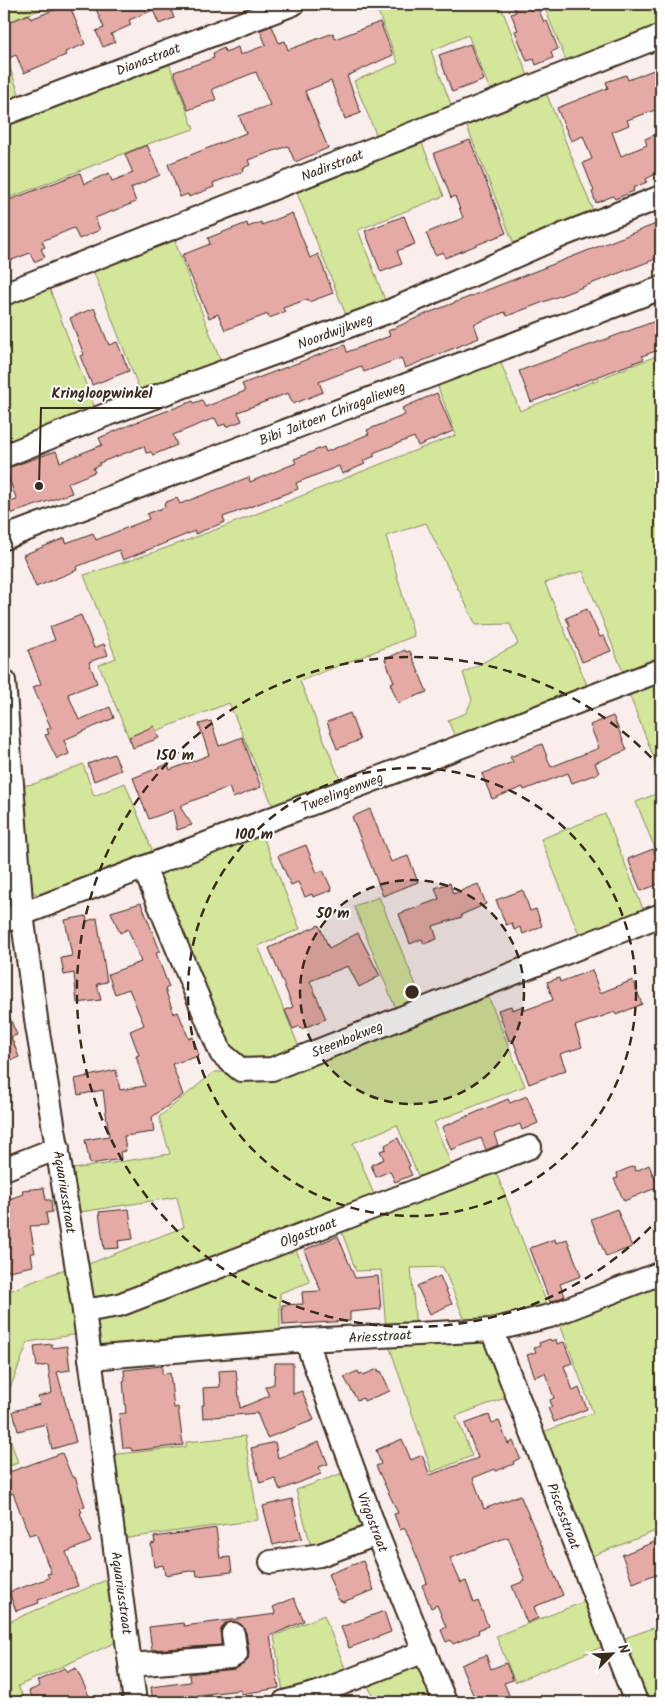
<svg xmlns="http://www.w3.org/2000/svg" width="665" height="1706" font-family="Kalam,sans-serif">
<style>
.green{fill:#d3e69a;stroke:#87885c}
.building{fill:#e5aaa6;stroke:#3b2a1e}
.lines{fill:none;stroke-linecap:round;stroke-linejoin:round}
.minor-casing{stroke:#3b2a1e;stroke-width:26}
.minor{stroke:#fff;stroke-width:22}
.ring{fill:none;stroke:#3b2a1e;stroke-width:2.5;stroke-dasharray:9 6}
.labels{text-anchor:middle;stroke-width:4;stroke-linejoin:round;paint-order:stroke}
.street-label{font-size:14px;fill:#3b2a1e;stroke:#fff}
.centre{fill:#3b2a1e;stroke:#fff;stroke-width:2.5}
.ring-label{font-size:15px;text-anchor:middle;font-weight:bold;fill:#3b2a1e;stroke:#fff;stroke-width:4;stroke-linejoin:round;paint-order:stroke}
.leader{fill:none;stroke:#3b2a1e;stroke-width:2}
.callout-dot{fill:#3b2a1e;stroke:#fff;stroke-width:2}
.callout-label{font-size:15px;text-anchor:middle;font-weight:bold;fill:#3b2a1e;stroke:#fff;stroke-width:4;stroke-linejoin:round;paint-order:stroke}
</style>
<rect width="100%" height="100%" fill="#faeeed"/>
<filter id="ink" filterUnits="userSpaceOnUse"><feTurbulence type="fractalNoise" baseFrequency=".02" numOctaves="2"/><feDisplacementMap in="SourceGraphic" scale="10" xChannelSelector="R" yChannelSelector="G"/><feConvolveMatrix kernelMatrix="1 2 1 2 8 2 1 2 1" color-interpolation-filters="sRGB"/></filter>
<g filter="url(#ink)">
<!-- green -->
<g class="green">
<polygon points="4,4 55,4 4,24"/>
<polygon points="375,4 500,4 532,86 494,100 468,35 431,51 455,115 380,144 354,81 398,63"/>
<polygon points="543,4 661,4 661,33 570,70"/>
<polygon points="4,51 22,102 4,108"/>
<polygon points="167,58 194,129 156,141 4,200 4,119"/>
<polygon points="545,90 598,223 518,254 465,122"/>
<polygon points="420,139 444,196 358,230 387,305 348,320 295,188"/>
<polygon points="172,234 222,365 142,396 91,265"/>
<polygon points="47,282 96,411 4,448 4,298"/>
<path d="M661,354V663L625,677L583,571L545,583L589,690L457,742L448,720L466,713L472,700L463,673L518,644L510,624L476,625L426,523L386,536L414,636L300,681L342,784L275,811L229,703L130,741L99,665L116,658L84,575C211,537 332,481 456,435L436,382L499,358L520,411Z"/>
<polygon points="654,679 661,698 661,776 627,689"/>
<polygon points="83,764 94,796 125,783 155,857 42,897 29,890 18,786 34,784"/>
<polygon points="661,792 661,863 636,802"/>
<polygon points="605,814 647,919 583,944 541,839"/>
<polygon points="261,832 300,929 258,946 301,1052 270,1065 234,1057 157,884 159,867"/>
<polygon points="379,897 423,1002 397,1012 354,906"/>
<polygon points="486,991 525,1086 434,1122 454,1172 422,1185 397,1125 353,1143 377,1202 89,1304 83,1266 184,1227 177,1197 74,1213 67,1170 170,1154 159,1117 214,1072 237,1072"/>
<polygon points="494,1167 549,1309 467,1325 443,1267 411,1268 416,1328 386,1330 381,1270 356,1271 339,1224"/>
<polygon points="293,1243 310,1282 280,1293 280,1336 101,1347 97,1343 91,1315"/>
<polygon points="70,1267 79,1334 28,1342 4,1404 4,1293"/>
<polygon points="661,1279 661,1529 587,1558 538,1434 593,1413 558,1319"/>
<polygon points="486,1338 510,1396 456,1416 472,1456 432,1472 388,1342"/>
<polygon points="4,1420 18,1463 4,1468"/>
<polygon points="245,1436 258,1520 120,1539 108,1455 186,1447 186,1442"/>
<polygon points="348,1471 370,1526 312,1550 296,1490"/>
<polygon points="113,1577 121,1640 18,1686 26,1702 4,1702 4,1624"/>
<polygon points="591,1599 609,1644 515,1682 496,1636"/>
<polygon points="324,1615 349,1678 284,1698 274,1636"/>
<polygon points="661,1625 661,1702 644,1702 620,1640"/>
<polygon points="415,1658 441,1702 375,1702 365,1678"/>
</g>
<!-- building -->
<g class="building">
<polygon points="69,4 85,44 65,52 66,55 24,73 16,55 4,60 4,24 29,14 31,19"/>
<polygon points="94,4 169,4 174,18 159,24 153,10 129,20 131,25 111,34 115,42 103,47 96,31 104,28"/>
<polygon points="512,4 536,4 544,22 547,21 558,49 551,52 553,58 536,65 534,59 527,61 515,31 518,30 511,14 516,12"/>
<polygon points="380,22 393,55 347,76 361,113 345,119 331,81 305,91 328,148 295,162 288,146 248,160 250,165 243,168 244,171 213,183 214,187 189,197 188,194 180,197 168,164 246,133 239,116 270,105 256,72 212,89 216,100 188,110 174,72 214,58 213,53 224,48 225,52 238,47 240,55 266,45 260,30 272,26 279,43 285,41 288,50 333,33 335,39"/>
<polygon points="470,44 484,80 452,92 439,55"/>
<polygon points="656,69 659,76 661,75 661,108 627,120 629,125 612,132 621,156 647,145 645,139 661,132 661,171 646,179 647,182 633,188 634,191 615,199 613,196 596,203 592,192 594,191 583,163 592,159 583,136 571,141 557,108 608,88 606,82 626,75 628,80"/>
<polygon points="470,140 506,233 445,258 443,252 435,255 426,233 463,218 455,196 451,198 434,153"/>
<polygon points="147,145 160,175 131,188 136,202 95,218 100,230 79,239 74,228 42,241 45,247 41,249 45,257 34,262 30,253 4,263 4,202 80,173 84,184 109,173 112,181 133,173 125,154"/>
<polygon points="292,213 310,258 318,254 333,293 309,302 308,299 283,308 285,312 269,318 268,314 225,330 218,314 209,318 182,255 210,244 208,238 247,223 248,227 261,222 262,225"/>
<polygon points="404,216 415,244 397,251 402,264 381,272 365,231"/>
<polygon points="661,222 661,257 507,316 505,312 474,324 479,338 405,368 401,358 364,372 361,366 319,382 323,392 293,404 288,393 238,412 242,421 226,427 225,424 219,426 215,418 173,435 177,445 153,455 151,452 146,453 144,446 99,463 100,465 93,468 95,472 68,483 72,493 10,514 6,503 17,500 5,469 56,451 60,462 102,445 99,438 132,424 193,401 194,403 202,400 205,407 245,391 242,384 345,345 347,352 390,336 388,331 423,315"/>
<polygon points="94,308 109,345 117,342 129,371 92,385 80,356 84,355 70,318"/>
<polygon points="661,319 661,349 642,356 644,359 531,402 519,371"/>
<polygon points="437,393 453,431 418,446 414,437 373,453 375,456 363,461 365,464 342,474 339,466 296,483 298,489 223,517 225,522 195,534 195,531 123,560 119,550 76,567 77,570 36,587 23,555 65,538 66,543 93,533 96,540 149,519 147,514 165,507 164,503 177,498 180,504 249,477 250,482 296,463 294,459 324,447 326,452 369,434 367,430 405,415 402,408"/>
<polygon points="587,609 600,637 604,636 611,651 582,662 568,627 570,626 566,618"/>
<polygon points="81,615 94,648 104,644 108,655 89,662 97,683 68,694 79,720 110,707 114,718 64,740 69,754 57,759 45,735 49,734 47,729 51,728 33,687 41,684 28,650 55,640 50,627"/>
<polygon points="405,650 406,652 410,651 427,692 398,703 390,683 394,682 385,659"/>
<polygon points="350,713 360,740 337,749 327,722"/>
<polygon points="613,716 627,750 595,763 599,773 572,783 568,773 524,790 523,787 492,799 482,774 513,762 510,757 542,744 551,767 599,748 590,725"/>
<polygon points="211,721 219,746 242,737 261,787 233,798 229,787 184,804 180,807 192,825 177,830 173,810 149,819 133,778 168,764 170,770 209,755 199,724"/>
<polygon points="154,726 159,738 133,748 129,737"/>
<polygon points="114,754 121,770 94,781 88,764"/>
<polygon points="370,809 391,862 408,856 418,882 383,896 352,817"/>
<polygon points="306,845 317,873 323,870 332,890 313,897 312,894 305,897 298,882 291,885 278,856"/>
<polygon points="653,849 661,869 661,883 641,891 628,859"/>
<polygon points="450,883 453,894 478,884 486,904 461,915 462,917 433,926 437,939 424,944 422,939 410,944 399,914 439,899 435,888"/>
<polygon points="523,890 530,911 536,909 542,926 523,934 520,927 514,930 512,923 506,925 496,900"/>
<polygon points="141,903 160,951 156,953 169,987 165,989 174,1014 178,1012 189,1039 193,1037 199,1056 172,1064 183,1095 152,1117 154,1132 124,1136 126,1151 120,1152 121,1159 90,1164 85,1140 109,1136 103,1090 78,1095 75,1079 116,1070 120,1090 145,1086 136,1056 139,1055 130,1031 144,1025 129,989 115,994 108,974 141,962 128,929 120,933 111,912"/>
<polygon points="86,916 87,921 97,918 107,982 97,984 101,1000 77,1003 74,973 64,975 61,958 72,956 65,920"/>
<polygon points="319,925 329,948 358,933 380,976 359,987 348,966 310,981 326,1019 301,1029 300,1026 293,1029 285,1010 293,1007 269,948"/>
<polygon points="592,970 600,993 633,980 642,1004 616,1015 615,1012 575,1026 582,1047 560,1054 566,1070 529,1084 513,1040 509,1041 498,1010 511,1006 512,1010 523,1006 525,1010 553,1000 547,982 559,978 560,982"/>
<polygon points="4,1004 17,1035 11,1037 19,1057 4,1063"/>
<polygon points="527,1096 538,1123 522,1130 520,1124 494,1134 498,1145 486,1150 481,1138 451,1150 442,1127 508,1099 510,1103"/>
<polygon points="398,1138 410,1166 408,1167 412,1175 395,1182 390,1171 376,1177 371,1165 384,1159 380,1151 386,1149 385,1145"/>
<polygon points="649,1165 658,1187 624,1201 614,1179 618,1178 617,1173 634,1166 636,1171"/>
<polygon points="44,1188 46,1200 51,1200 52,1212 46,1213 48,1225 30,1226 35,1253 31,1253 33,1266 4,1272 4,1201 23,1194 22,1190"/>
<polygon points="129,1209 133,1239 118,1241 119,1248 104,1249 99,1212"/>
<polygon points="617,1209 632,1247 606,1257 591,1219"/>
<polygon points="338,1236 355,1278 378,1276 381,1309 350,1312 350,1321 283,1325 282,1305 303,1304 302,1292 321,1291 304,1250"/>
<polygon points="555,1239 556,1243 567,1239 581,1276 560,1284 565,1296 550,1302 530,1248"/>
<polygon points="440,1276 452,1304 430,1314 417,1286"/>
<polygon points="550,1339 551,1341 556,1339 557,1344 564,1342 572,1363 564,1366 573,1391 579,1388 587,1409 554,1422 548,1408 552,1406 550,1400 554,1398 545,1373 535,1377 527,1355 536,1352 534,1348 540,1346 539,1343"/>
<polygon points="52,1344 52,1348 67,1346 70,1370 57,1372 76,1442 52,1449 46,1424 18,1431 13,1411 40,1404 38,1397 52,1393 48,1365 37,1367 34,1346"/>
<polygon points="275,1363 293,1363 293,1394 302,1391 314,1420 267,1438 257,1413 203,1418 202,1405 204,1405 203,1388 220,1387 219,1371 236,1370 240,1408 269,1396 265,1387 274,1384"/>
<polygon points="162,1366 162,1374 170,1373 174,1408 178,1407 183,1445 132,1451 131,1448 123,1448 119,1414 126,1413 123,1381 125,1380 124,1370"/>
<polygon points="378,1369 379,1372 381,1371 390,1391 364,1401 363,1398 357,1400 344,1377 358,1371 359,1374 362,1373 363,1375"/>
<polygon points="489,1415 492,1423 499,1421 508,1444 513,1441 520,1458 513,1462 514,1464 496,1471 495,1469 473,1478 484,1509 520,1495 563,1595 534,1607 538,1618 527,1623 512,1586 525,1581 508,1537 450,1558 461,1583 466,1581 474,1603 478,1601 488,1626 478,1630 479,1633 453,1644 451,1640 446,1642 441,1630 446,1627 437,1605 431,1608 422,1585 427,1583 424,1574 405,1528 400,1530 394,1514 398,1513 376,1466 381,1464 376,1450 402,1439 411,1460 422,1455 430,1475 478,1458 465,1424"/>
<polygon points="275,1442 278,1458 319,1442 328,1464 319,1467 321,1474 280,1490 275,1478 260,1483 251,1448"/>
<polygon points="62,1453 72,1477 75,1477 85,1506 80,1508 82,1512 80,1513 91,1542 66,1552 78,1586 38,1600 39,1603 16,1611 9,1592 49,1578 47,1574 51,1573 36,1533 29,1535 13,1493 4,1497 4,1474"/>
<polygon points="292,1499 302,1538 273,1545 263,1506"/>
<polygon points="216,1528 220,1558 230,1557 232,1572 197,1576 196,1570 165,1575 163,1565 154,1567 151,1544 155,1543 154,1537"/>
<polygon points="654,1542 661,1559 661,1572 633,1583 622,1555"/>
<polygon points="363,1561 374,1590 343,1602 338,1599 328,1574"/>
<polygon points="294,1598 304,1621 270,1636 279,1688 241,1694 241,1690 198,1695 200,1702 153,1702 151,1687 190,1682 189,1674 237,1668 248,1660 249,1652 246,1632 237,1622 225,1623 221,1629 221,1645 152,1650 149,1627 183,1623 184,1626 276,1614 273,1607"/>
<polygon points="384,1611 391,1632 349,1648 341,1627"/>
<polygon points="486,1655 491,1669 506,1663 513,1680 504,1683 512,1702 476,1702 461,1665"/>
<polygon points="64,1668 67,1672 76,1668 92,1702 35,1702 29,1691 40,1686 37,1681"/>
</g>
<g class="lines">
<!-- minor casing -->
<g class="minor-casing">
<g id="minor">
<polyline points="4,114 293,4"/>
<polyline points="4,294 661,36"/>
<polyline points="4,456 108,414 390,311 565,234 661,197"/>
<polyline points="4,538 661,288"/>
<polyline points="4,681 22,914 37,1026 84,1311 135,1702"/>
<polyline points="144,868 221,1053 241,1070 272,1069 661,915"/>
<polyline points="4,921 661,670"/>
<polyline points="4,1169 58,1148"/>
<polyline points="84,1311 119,1305 530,1147"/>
<polyline points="492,1330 636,1702"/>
<polyline points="306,1340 377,1534 445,1702"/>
<polyline points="90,1358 306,1340 492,1330 550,1316 661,1273"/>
<polyline points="271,1562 320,1555 377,1534"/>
<polyline points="131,1665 231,1657 236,1654 233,1634"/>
<polyline points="284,1702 317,1693 425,1651"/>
</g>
</g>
<!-- minor -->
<use href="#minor" class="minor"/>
</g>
</g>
<!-- distance rings -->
<circle cx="412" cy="992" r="112" fill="#3b2a1e" fill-opacity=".12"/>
<g class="ring">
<circle cx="412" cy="992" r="112"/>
<circle cx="412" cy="992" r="224"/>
<path d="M661 1216A335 335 0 1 1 661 768"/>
</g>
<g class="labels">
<!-- street labels -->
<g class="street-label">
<text transform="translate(148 59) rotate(-21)" y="5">Dianastraat</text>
<text transform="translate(332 165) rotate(-21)" y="5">Nadirstraat</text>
<text transform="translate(335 331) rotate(-20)" y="5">Noordwijkweg</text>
<text transform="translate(332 413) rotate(-21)" y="5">Bibi Jaitoen Chiragalieweg</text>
<text transform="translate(342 792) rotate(-21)" y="5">Tweelingenweg</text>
<text transform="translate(347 1039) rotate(-22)" y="5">Steenbokweg</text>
<text transform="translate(65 1192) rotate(81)" y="5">Aquariusstraat</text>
<text transform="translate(308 1232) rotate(-21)" y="5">Olgastraat</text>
<text transform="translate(380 1336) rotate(-3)" y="5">Ariesstraat</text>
<text transform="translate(564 1516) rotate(69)" y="5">Piscesstraat</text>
<text transform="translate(373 1522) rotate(69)" y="5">Virgostraat</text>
<text transform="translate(122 1593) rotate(82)" y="5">Aquariusstraat</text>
</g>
</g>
<circle cx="412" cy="992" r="8" class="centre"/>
<g class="ring-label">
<text x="175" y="760">150 m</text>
<text x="254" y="839">100 m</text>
<text x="333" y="918">50 m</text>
</g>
<!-- callouts -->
<path class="leader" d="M39 486L41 408H162"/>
<circle class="callout-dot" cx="39" cy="486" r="5"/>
<g class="callout-label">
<text x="102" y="398">Kringloopwinkel</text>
</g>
<!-- margin -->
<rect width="665" height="1706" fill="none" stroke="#fff" stroke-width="20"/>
<rect x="10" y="10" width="645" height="1686" fill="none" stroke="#3b2a1e" stroke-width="2" filter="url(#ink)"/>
<!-- north arrow -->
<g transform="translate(612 1654) rotate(66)" stroke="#ffffff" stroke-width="4" paint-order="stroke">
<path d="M0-4L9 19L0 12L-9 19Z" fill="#3b2a1e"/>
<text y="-8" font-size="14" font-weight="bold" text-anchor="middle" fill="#3b2a1e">N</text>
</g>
</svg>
